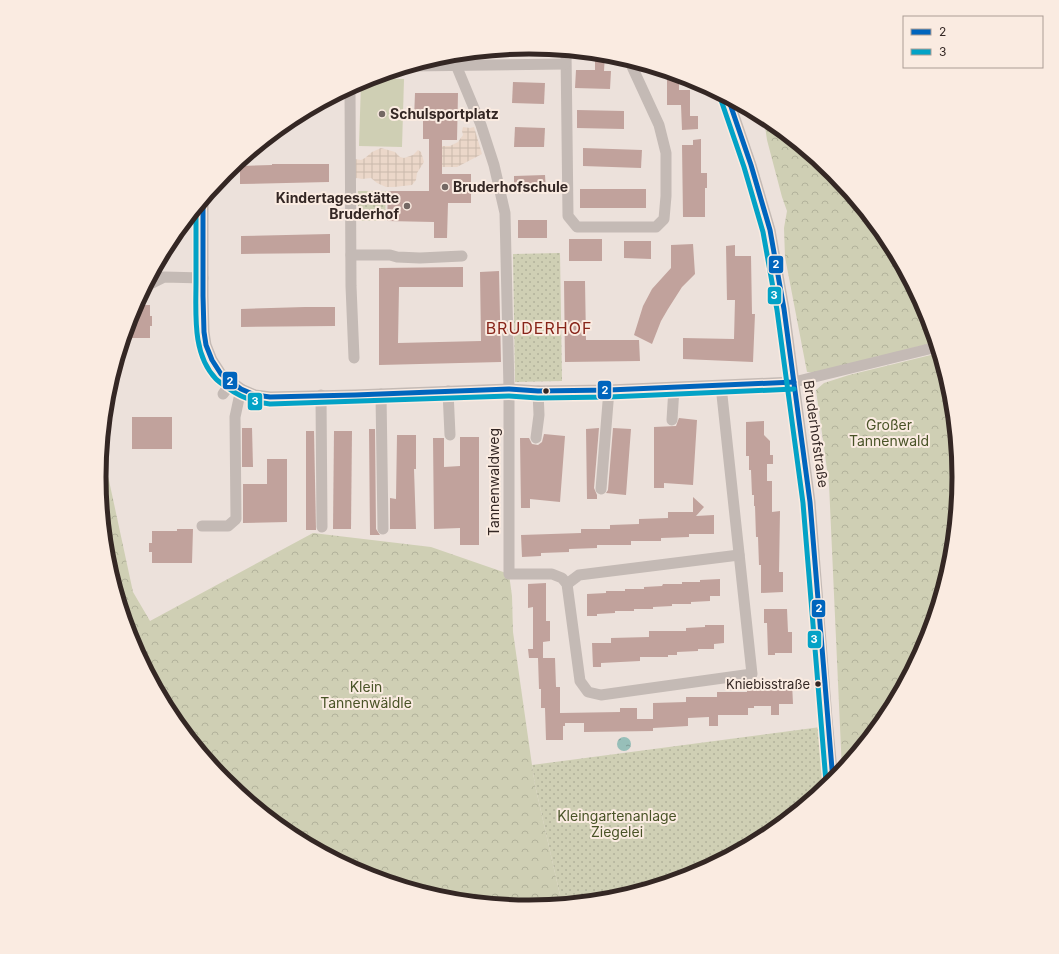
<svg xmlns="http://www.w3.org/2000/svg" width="1059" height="954" font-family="Inter,sans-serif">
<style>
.green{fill:url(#green-dots)}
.forest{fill:url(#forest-crowns)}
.pitch{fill:#cfcfb4}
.plaza{fill:url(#plaza-grid)}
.water{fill:url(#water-ripples)}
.building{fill:#c1a29c}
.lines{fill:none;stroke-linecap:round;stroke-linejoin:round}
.minor{stroke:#c4bab5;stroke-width:11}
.bus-1-casing{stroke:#faebe1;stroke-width:8}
.bus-2-casing{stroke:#faebe1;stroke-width:8}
.bus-1{stroke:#0065bd;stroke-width:5}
.bus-2{stroke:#03a2c6;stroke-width:5}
.poi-dot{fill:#746864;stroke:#faebe1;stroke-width:1.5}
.bus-dot{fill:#342724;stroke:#faebe1;stroke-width:1.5}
.labels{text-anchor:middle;stroke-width:4;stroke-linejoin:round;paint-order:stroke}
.bus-label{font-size:13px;fill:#342724;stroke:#faebe1;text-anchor:end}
.poi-label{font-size:14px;font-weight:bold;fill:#342724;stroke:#faebe1;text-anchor:start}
.park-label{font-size:14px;fill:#495327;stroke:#faebe1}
.street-label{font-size:14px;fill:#342724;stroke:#faebe1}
.quarter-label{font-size:16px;letter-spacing:1px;fill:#872419;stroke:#faebe1}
.rim{fill:none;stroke:#342724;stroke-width:5}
.line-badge{stroke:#faebe1;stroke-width:1.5}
.badge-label{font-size:11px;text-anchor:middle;font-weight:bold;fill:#fff}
</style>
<defs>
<pattern id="green-dots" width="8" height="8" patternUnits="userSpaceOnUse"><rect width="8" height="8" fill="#cfcfb4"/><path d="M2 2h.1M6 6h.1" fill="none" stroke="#b2b29b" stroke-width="1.8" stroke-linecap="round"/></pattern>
<pattern id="forest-crowns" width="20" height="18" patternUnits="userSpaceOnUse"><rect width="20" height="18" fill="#cfcfb4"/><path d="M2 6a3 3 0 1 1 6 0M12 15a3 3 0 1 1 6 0" fill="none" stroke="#b2b29b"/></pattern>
<pattern id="plaza-grid" width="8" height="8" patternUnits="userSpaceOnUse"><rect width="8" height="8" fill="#ebd7c9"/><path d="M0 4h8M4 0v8" fill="none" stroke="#cab9ac"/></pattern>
<pattern id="water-ripples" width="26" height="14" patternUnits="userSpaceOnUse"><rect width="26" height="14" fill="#97bfb9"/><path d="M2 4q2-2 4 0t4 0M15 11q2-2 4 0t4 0" fill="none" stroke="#7c9b96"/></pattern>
</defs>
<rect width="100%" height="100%" fill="#ece1db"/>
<!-- green -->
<g class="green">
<polygon points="358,191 386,191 385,221 358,221"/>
<polygon points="560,253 562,381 515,382 513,254"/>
<polygon points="828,726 833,781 768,835 694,874 613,899 562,904 535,785 532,765"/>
</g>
<!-- forest -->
<g class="forest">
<polygon points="753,111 769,120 834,173 887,238 927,313 936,342 814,373 807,372 785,257 784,228 787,211 782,197 767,140 765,126 757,122"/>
<polygon points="939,353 951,393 959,477 951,561 927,642 887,716 842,771 829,484 816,390 824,383 849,375"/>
<polygon points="102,448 133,592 150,621 313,533 431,547 509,574 512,596 513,632 532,765 535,785 562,904 529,907 445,899 365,874 290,834 225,781 172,716 132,641 108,561 100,477"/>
</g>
<!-- pitch -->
<polygon class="pitch" points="372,78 404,79 402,147 359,146 361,82"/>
<!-- plaza -->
<g class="plaza">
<polygon points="463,127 470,128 474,127 482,154 457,167 442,167 442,146 450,146 458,142 463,135 462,131"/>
<polygon points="381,148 395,152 400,157 404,158 413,155 418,150 421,152 424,162 417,173 416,180 412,185 394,187 386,187 377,183 371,178 362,179 357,178 350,180 355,159 361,160 365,158 372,152"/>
</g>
<!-- water -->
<circle class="water" cx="624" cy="744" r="7"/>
<!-- building -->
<g class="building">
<polygon points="595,53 605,54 604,71 611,71 610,89 575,88 576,70 595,70"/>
<polygon points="667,71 679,75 679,90 690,90 690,116 698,116 698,129 682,130 681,105 667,105"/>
<polygon points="513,82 545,83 544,104 512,103"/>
<polygon points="415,93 458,93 457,140 442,140 442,174 471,174 471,203 448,203 447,238 434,238 434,222 387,221 388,191 429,191 429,139 423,139 423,119 414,119"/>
<polygon points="577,110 624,111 624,129 577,128"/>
<polygon points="515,127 545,128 544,147 514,147"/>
<polygon points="701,139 701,173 707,173 707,188 705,188 705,217 683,217 682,145 693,145 693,140"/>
<polygon points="583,148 642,150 641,168 583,166"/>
<polygon points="272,164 329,164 329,182 240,184 240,166 272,165"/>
<polygon points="545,175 546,192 514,193 514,176"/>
<rect x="580" y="189" width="66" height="19"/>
<rect x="518" y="220" width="29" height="18"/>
<polygon points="330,234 330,253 241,254 241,236"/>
<rect x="569" y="239" width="33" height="22"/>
<polygon points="624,241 651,241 651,259 624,258"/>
<polygon points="693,244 695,274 682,287 668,309 661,321 652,344 634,335 643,306 652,289 671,268 671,245"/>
<polygon points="735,245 735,256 751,256 752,314 755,314 753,362 683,359 683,338 734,339 735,300 727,300 726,246"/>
<polygon points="463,267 463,287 399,287 398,343 481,341 480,272 499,271 501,362 379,365 379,268"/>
<polygon points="564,281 585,281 586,340 639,340 640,361 565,362"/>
<polygon points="136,305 150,305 150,316 152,316 152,326 150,326 150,338 125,338 132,312"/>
<polygon points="305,307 335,307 335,326 241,327 241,309"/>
<rect x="132" y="417" width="40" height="32"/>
<polygon points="679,418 697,420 693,485 664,483 664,488 654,488 654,427 676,426"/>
<polygon points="764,421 764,435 770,441 770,455 773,455 773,464 767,464 767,481 772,481 772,512 780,511 779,572 783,572 783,592 761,593 761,565 759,565 758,537 756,537 755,506 754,506 754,495 752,495 751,470 749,470 749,456 746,456 746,422"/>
<polygon points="242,428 252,428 253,467 242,467"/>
<polygon points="599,428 594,488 597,495 597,499 587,499 586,429"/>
<polygon points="613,428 631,429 626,495 606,493 608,490"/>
<polygon points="369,429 375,429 376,529 380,535 370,535"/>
<polygon points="306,431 314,431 316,530 306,530"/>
<polygon points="334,431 352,431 351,529 333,529"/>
<polygon points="544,434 565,436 560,502 530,499 530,508 521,508 520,438 529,438 532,444 538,445 542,442"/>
<polygon points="397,435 416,435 416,469 414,469 416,529 390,529 390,498 396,499"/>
<polygon points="460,437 479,437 479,545 460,545 460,528 434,529 433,438 444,438 444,467 460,466"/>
<polygon points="267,459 287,459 287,522 243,523 243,484 267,484"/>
<polygon points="693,497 704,507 696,516 714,515 714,534 689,534 689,537 661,538 661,541 631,541 631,545 597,545 597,548 569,549 569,552 541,553 541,556 522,557 521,535 581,533 581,529 610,529 610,525 639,524 639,519 668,518 668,512 693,512"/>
<polygon points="177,529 193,529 192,563 152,563 152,552 149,552 149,543 152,543 152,531 177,531"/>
<polygon points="720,579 720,596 710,596 710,601 691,602 691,604 672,604 672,606 653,607 653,609 634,609 634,611 615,611 615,613 597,614 597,616 587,616 587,594 606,593 606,591 625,591 625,589 644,589 644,587 662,586 663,584 682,584 682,582 700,582 700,580"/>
<polygon points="546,583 546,621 550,621 550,641 543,642 543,658 529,658 528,649 533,649 533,607 528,608 528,584"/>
<polygon points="764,609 787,609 788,632 792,632 792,653 775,653 775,655 768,655 767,623 764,623"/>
<polygon points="705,625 724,625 724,643 714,644 714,649 698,649 698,651 677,652 677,655 668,655 668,657 640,657 640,661 601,663 601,667 593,667 592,643 611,643 611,638 649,637 649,631 686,631 686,628 705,627"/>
<polygon points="538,658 555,658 556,687 560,687 560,713 620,712 620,708 637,708 637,719 653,719 653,703 686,702 686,697 717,697 717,692 747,692 747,687 775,686 775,683 792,683 793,704 779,704 779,715 771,715 771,706 754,706 754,708 748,708 748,715 718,715 718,726 709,726 709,717 688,718 688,726 653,728 653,731 584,732 584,723 565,723 565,726 563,726 563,740 546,740 545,708 541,708 541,689 539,689"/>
</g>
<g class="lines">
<!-- minor -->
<g class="minor">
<polyline points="566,51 568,216 577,227 656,227 664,219 666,196 666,153 659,125 629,60"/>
<polyline points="453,55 456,65 481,125 494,165 505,213 509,389 509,574 552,574 562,578 567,584 580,681 588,692 601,695 752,674 721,386"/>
<polyline points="410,66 565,64"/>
<polyline points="350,88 351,286 354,358"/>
<polyline points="728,98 751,165 770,230 784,309 810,502 827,719 833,781"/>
<polyline points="203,200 203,296 204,332 206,345 212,360 221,374 241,389 255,395 270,397 355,395 509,389 538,391 609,390 794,382 937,347"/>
<polyline points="351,255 390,255 397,257 420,258 462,256"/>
<polyline points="152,283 164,277 203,278"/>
<polyline points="448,391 450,435"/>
<polyline points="223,394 231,383"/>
<polyline points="381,394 383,529"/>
<polyline points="321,395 322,527"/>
<polyline points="672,420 674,388"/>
<polyline points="536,438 539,415 538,391"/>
<polyline points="601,489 609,390"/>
<polyline points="202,526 228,526 236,519 235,417 241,389"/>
<polyline points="567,584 579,575 739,555"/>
</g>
<!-- bus-1 casing -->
<g class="bus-1-casing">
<g id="bus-1">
<polyline points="728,98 751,165 770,230 784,309 810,502 833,781"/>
<polyline points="203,200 203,296 204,332 206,345 212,360 221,374 241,389 255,395 270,397 355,395 509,389 538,391 609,390 794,382"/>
</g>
</g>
<!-- bus-2 casing -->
<g class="bus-2-casing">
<g id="bus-2">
<polyline points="721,100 744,167 763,232 777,310 803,503 826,782"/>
<path d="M196,209C196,233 196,258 196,282C196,314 192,354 216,379C219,382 224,385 228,388C241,398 254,402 270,404L509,396L538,398L609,397L794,389"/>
</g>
</g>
<!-- bus-1 -->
<use href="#bus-1" class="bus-1"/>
<!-- bus-2 -->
<use href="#bus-2" class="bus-2"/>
</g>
<!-- markers -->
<g class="poi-dot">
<circle cx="382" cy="114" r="4"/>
<circle cx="445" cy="187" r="4"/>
<circle cx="407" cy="206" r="4"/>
</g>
<g class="bus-dot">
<circle cx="546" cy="391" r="3.5"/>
<circle cx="818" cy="684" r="3.5"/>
</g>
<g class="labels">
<!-- bus labels -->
<g class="bus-label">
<text x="810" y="689">Kniebisstraße</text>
</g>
<!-- poi labels -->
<g class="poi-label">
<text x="390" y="119">Schulsportplatz</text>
<text x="453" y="192">Bruderhofschule</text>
<text x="399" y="203" text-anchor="end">Kindertagesstätte<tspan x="399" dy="16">Bruderhof</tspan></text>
</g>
<!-- park labels -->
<g class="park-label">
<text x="889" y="430">Großer<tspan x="889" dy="16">Tannenwald</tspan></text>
<text x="366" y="692">Klein<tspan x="366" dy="16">Tannenwäldle</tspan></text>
<text x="617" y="821">Kleingartenanlage<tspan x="617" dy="16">Ziegelei</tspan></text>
</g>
<!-- street labels -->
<g class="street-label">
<text transform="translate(816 434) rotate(82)" y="5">Bruderhofstraße</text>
<text transform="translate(494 482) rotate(-90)" y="5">Tannenwaldweg</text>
</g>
<!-- quarter labels -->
<g class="quarter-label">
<text x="539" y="334">BRUDERHOF</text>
</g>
</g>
<!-- crop -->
<path d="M0 0H1059V954H0ZM106 477a423 423 0 1 1 846 0a423 423 0 1 1-846 0Z" fill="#faebe1" fill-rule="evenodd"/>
<path class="rim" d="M106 477a423 423 0 1 1 846 0a423 423 0 1 1-846 0Z"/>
<g class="line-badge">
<rect x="768" y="255" width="16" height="19" rx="4" fill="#0065bd"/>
<rect x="767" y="286" width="15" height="19" rx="4" fill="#03a2c6"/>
<rect x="222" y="371" width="16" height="19" rx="4" fill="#0065bd"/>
<rect x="597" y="380" width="15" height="20" rx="4" fill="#0065bd"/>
<rect x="247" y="392" width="16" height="19" rx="4" fill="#03a2c6"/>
<rect x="811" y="599" width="15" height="19" rx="4" fill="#0065bd"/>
<rect x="807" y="630" width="15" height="19" rx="4" fill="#03a2c6"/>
</g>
<g class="badge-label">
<text x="776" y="268">2</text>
<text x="774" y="299">3</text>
<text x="230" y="385">2</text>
<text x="605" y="394">2</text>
<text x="255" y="405">3</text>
<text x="819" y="612">2</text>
<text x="814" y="643">3</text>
</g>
<!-- legend -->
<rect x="903" y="16" width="140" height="52" fill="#faebe1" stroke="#ab9d95"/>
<rect x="911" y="29" width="20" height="6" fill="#0065bd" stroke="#ab9d95"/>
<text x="939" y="36" font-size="12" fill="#342724">2</text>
<rect x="911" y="49" width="20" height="6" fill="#03a2c6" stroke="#ab9d95"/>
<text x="939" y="56" font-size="12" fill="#342724">3</text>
</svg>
